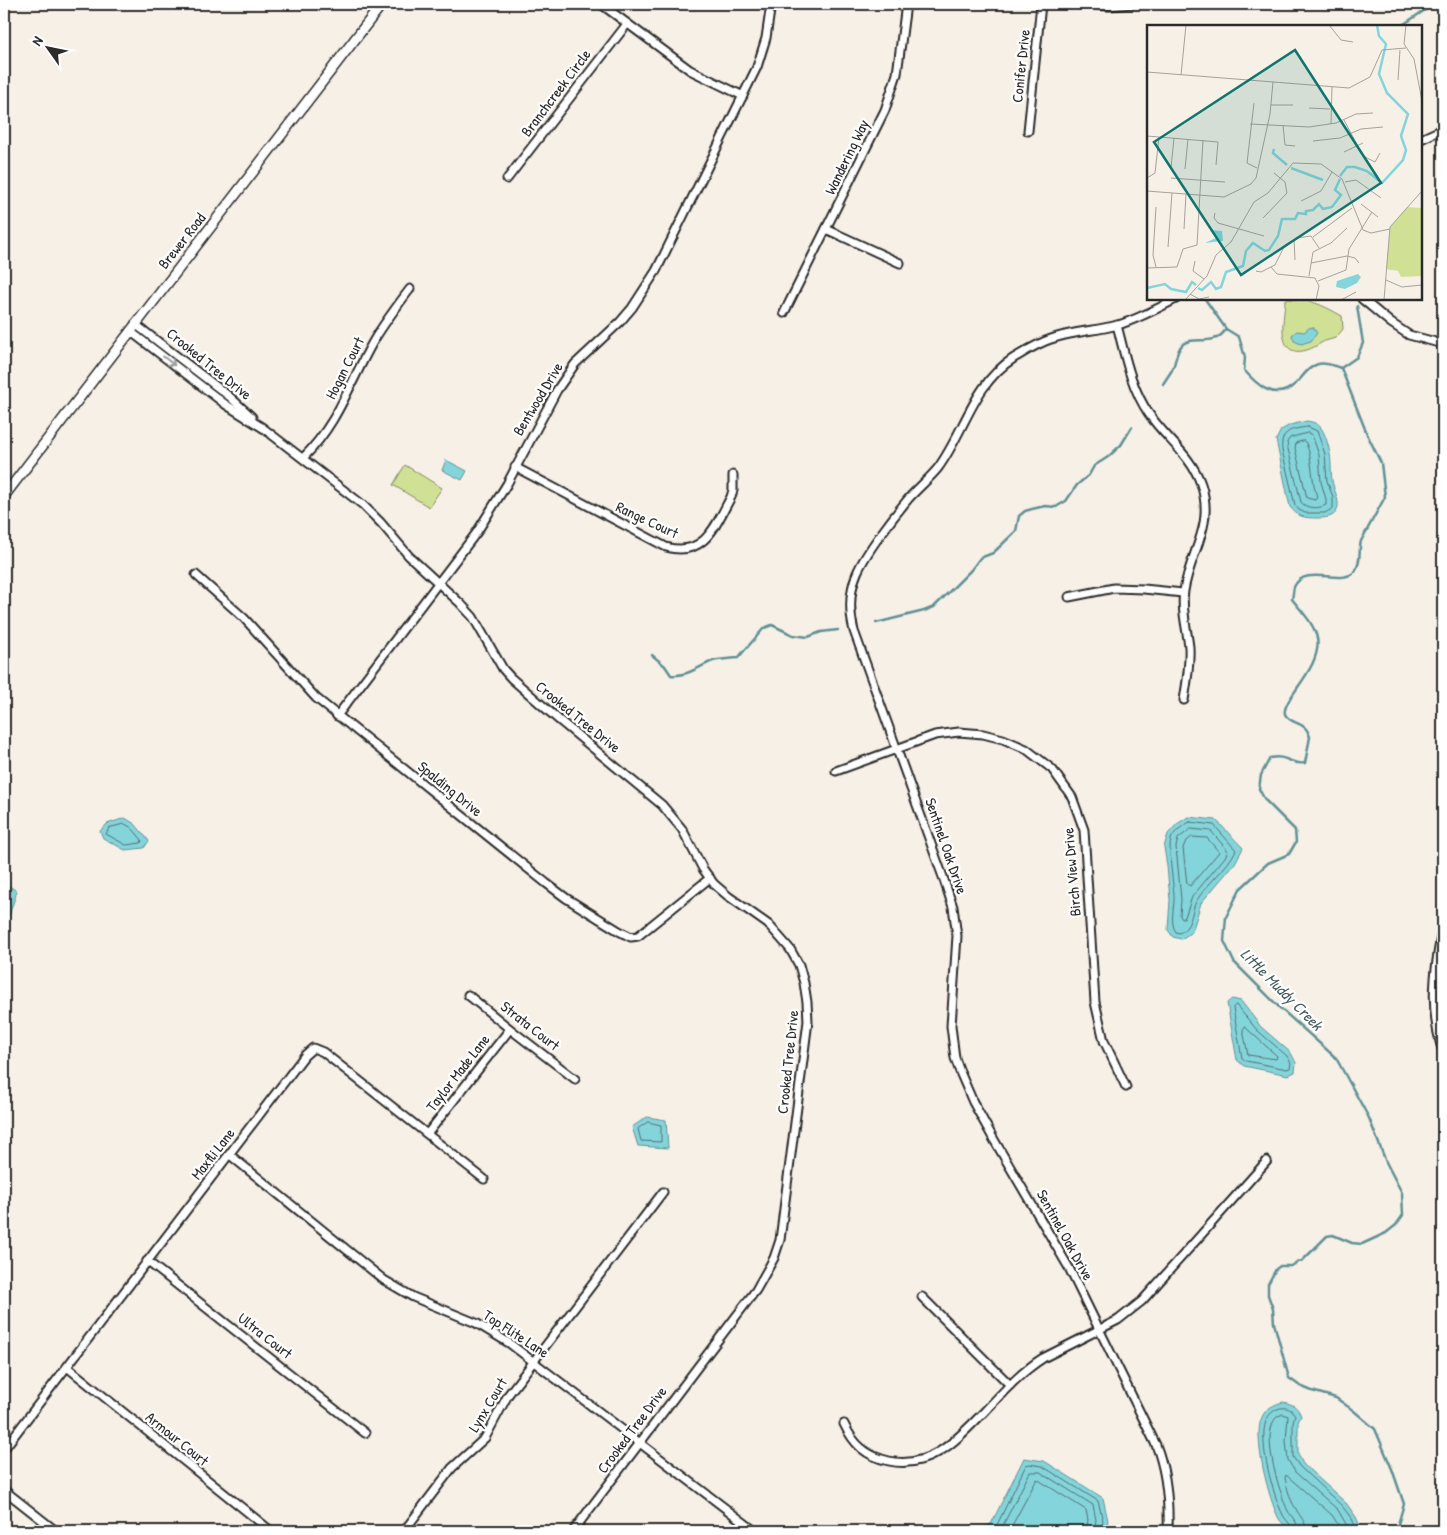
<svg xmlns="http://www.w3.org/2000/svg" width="1447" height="1535" font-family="'Patrick Hand',sans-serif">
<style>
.green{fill:#d0e195;stroke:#7e8660}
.water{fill:#84d5db;stroke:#609195}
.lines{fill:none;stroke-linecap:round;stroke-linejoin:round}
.shore{stroke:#4f6f71;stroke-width:1}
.stream{stroke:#609195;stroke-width:2.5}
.minor-casing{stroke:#2b2b2b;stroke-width:11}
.tertiary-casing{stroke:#2b2b2b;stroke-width:12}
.minor{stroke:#fff;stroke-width:7}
.tertiary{stroke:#fff;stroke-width:9}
.oneway{stroke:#a0a0a0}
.labels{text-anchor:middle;stroke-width:4.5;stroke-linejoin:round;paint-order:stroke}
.street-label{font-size:15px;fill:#2b2b2b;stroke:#fff}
.water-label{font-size:16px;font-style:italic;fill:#465e60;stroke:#fff}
.inset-river{fill:none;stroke:#84d5db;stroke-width:2.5}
.inset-road{fill:none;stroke:#a5a19c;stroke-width:1}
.view{fill:#0f766e;fill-opacity:0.15;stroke:#0f766e;stroke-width:2.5}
.inset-edge{fill:none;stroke:#2b2b2b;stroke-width:2.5}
</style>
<rect width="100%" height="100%" fill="#f7f0e7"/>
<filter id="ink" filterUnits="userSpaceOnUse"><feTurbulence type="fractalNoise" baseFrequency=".02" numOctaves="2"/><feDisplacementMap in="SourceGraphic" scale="10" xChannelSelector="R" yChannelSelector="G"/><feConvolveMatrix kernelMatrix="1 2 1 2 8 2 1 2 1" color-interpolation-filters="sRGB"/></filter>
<g filter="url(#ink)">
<!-- green -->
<g class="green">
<path d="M1285,299C1310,299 1321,304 1342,316L1343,329C1341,331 1338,336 1335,338C1331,340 1325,340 1321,343C1309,351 1288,359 1284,338C1281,326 1285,311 1285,299Z"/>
<polygon points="405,465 442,488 429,507 393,485"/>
</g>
<!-- water -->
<g class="water">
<polygon points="1313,327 1317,333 1311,341 1301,344 1294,341 1292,335 1297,331 1304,332 1309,328"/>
<path d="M1307,421C1312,422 1318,423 1321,428C1325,433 1329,447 1330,454C1332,465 1330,477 1334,488C1336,495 1340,503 1337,510C1334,518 1324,518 1317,518C1304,518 1298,517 1290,507L1276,440L1281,430L1290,425Z"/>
<polygon points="446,460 467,471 462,480 442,470"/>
<polygon points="1188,817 1216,820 1243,848 1235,863 1201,903 1192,932 1181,939 1173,937 1168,930 1170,900 1167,866 1164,847 1168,834 1177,824"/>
<polygon points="125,818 135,824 149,841 144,848 125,850 103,838 100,831 107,824"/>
<polygon points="4,883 17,891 8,919 4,920"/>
<polygon points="1232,999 1241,1001 1261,1027 1291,1053 1296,1063 1295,1072 1288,1075 1244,1066 1237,1060 1227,1003"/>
<polygon points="647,1117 666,1120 668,1148 638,1146 632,1127"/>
<path d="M1283,1402C1293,1404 1298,1407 1301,1416L1298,1422V1454L1303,1464L1346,1503L1356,1517L1362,1531H1289C1286,1527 1282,1523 1279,1519C1269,1500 1252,1436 1262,1417C1266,1408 1275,1404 1283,1402Z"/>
<polygon points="1024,1458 1044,1461 1103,1498 1108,1521 1104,1531 976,1531 991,1524"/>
</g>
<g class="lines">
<!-- shore -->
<g class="shore">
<path d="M1308,427L1317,431L1325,454L1327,481L1333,497V508L1325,513H1305L1299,510L1295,505L1282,450C1280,430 1292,429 1308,427Z"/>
<path d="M1308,433L1312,435L1319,455L1321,482L1326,499V505C1319,509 1306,509 1301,502L1288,449L1287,442L1290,438Z"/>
<path d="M1304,441L1306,443C1313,460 1311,479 1317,497L1315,500L1307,498L1295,448L1296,443Z"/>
<path d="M1190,822L1214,825L1236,850C1227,869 1208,882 1197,900C1190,912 1193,927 1179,933L1176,932C1169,923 1175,906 1174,894C1173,882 1167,846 1172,837C1176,830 1184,825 1190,822Z"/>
<polygon points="125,824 132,828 142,840 141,843 126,845 106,834 109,828"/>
<polygon points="1191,829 1211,831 1228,851 1225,857 1192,897 1185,917 1182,919 1180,916 1181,899 1176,847 1178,839"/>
<polygon points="1192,837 1207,838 1219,852 1190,886 1187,884 1183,848 1185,843"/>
<polygon points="1236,1005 1257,1030 1287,1056 1291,1063 1290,1068 1287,1069 1246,1061 1242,1058 1233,1008"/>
<polygon points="1245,1027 1277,1056 1276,1059 1248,1055 1243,1030"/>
<polygon points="648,1122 661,1125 661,1142 641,1141 638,1129"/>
<polyline points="988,1531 996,1527 1026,1465 1029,1464 1042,1466 1098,1501 1103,1521 1100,1531"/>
<polyline points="1000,1531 1030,1472 1040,1472 1093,1505 1096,1520 1094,1531"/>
<polyline points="1009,1531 1037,1479 1086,1510 1088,1520 1086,1531"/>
<path d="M1292,1531C1292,1524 1286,1521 1283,1515C1273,1495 1258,1442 1266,1421C1271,1408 1288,1402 1295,1415L1293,1422V1457L1300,1467L1342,1506L1352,1519L1357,1531"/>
<path d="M1299,1531C1298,1522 1292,1518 1288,1511C1280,1494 1255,1420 1283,1414L1288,1416L1286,1441L1288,1460L1295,1472L1338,1510L1350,1531"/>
<path d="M1306,1531C1306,1521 1300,1517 1296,1509C1290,1500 1287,1488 1285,1478L1286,1475L1332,1515L1342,1531"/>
</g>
<!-- stream -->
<g class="stream">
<polyline points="1401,26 1434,4"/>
<path d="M1205,299L1226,329L1239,337L1245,357L1244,370C1257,385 1275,402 1294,385C1302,379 1307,367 1318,364C1326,362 1334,366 1341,368L1367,434L1381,463L1385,497L1361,541C1358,552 1362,561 1355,571C1343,587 1305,563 1294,587C1293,591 1293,596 1292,599C1301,611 1314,623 1317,638C1323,667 1281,700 1285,714C1288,722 1299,722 1304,727C1307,729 1309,734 1310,737L1305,763C1291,766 1287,754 1270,758L1261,775L1259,789L1265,800L1295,830L1296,842L1289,854L1268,863L1240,889L1226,917L1224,941L1234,962L1280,1008L1336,1058L1369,1118L1386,1162L1402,1193L1403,1215L1396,1225L1386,1233L1362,1244L1352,1243L1333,1235L1327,1236L1303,1260L1291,1266H1280L1276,1269L1268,1284V1295L1273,1309L1274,1323L1289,1378L1300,1386L1312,1391L1336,1398L1354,1411L1375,1429L1392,1469L1404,1504L1396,1531"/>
<polyline points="1341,368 1357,357 1363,343 1357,306"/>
<path d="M1163,384C1166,379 1169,375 1172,370C1176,362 1176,350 1183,344C1194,335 1215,348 1226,329"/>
<polyline points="876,623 924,611 934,607 971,570 980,558 993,553 1016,531 1019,516 1025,511 1032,509 1045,506 1056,507 1066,501 1077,485 1089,475 1094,466 1108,457 1121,445 1132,427"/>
<path d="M652,655L665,666L671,675C686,677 700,666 713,661C721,659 730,659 738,658L764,628L772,625L793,635L808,637L821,632L838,630"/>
</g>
<!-- minor casing -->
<g class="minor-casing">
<g id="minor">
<polyline points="601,4 690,70 743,96"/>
<polyline points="1086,4 1109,6 1132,4"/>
<polyline points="1028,131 1041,4"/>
<polyline points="1421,139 1443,129"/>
<polyline points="507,179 627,24"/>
<polyline points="826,229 900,263"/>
<polyline points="1362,299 1391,323 1409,335 1443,344"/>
<polyline points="784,313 885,110 897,74 906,4"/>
<polyline points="135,324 230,397 252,417"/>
<path d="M1117,325C1125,356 1131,388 1149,414C1166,439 1191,455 1201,484C1215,527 1190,551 1184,591C1181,609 1187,629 1189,647C1190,666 1187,682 1184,700"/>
<polyline points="130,331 225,404 263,428 363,505 381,523 409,556 460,603 473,617 503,669 511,678 559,720 662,805 682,829 703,869 714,884 728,896 769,925 790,949 799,965 804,983 807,1002 808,1021 780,1240 774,1258 756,1290 573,1531"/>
<path d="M303,458C339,422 350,382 374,340C385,322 397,306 410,289"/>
<path d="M515,467L666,547C705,558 716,524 731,497L733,490V475"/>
<polyline points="196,575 244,618 316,698 546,883 566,898 619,931 631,937 638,936 710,878"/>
<polyline points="1069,597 1114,588 1144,589 1183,593"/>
<polyline points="337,716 477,532 507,484 557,390 575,364 620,322 632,308 656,271 757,67 766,38 771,4"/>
<polyline points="836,771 935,735 959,732 983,734 1003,739 1026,749 1052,769 1072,797 1084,830 1095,1002 1104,1041 1126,1087"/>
<path d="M1443,927C1434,969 1429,1010 1443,1052"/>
<polyline points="468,995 510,1029 575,1079"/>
<polyline points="428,1133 510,1029"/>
<polyline points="230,1155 384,1280 413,1297 476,1323 509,1343 755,1531"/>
<polyline points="147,1261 365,1433"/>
<polyline points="922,1297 1010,1385"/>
<polyline points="67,1367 271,1531"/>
<path d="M844,1424C854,1445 866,1456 889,1461C932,1470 959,1437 986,1410C1004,1391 1021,1372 1043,1358L1118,1320L1142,1301L1267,1161"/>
<polyline points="4,1449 305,1055 313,1048 323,1052 484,1179"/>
<polyline points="4,1490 56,1531"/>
<polyline points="404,1531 452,1468 485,1438 508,1395 663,1192"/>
<path d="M1168,1531C1169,1501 1167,1473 1156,1445L1069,1268L993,1138L973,1102L960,1072L955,1058L951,1026L957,936L953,907L943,877L854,631C849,611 849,592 857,573C866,552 894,516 909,498C918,488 929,479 938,468C965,431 973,384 1014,358C1026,351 1038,343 1051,339C1073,331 1096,331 1118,325C1138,319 1157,309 1176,299"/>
</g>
</g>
<!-- tertiary casing -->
<g class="tertiary-casing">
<polyline id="tertiary" points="4,496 382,4"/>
</g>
<!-- minor -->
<use href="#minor" class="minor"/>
<!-- tertiary -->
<use href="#tertiary" class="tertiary"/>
</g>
<!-- one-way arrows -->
<defs><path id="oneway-shaft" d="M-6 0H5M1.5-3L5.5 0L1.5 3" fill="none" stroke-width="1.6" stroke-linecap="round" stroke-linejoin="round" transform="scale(1.25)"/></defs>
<use class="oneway" href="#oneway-shaft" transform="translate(169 361) rotate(38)"/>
</g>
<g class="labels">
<!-- street labels -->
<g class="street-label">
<text transform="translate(1021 66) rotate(-84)" y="5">Conifer Drive</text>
<text transform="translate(556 93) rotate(-53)" y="5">Branchcreek Circle</text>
<text transform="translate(847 157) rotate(-64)" y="5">Wandering Way</text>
<text transform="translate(182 241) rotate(-52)" y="5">Brewer Road</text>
<text transform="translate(209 364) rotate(39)" y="5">Crooked Tree Drive</text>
<text transform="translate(345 368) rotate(-63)" y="5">Hogan Court</text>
<text transform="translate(538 399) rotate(-59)" y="5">Bentwood Drive</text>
<text transform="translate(647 520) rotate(25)" y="5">Range Court</text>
<text transform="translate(578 717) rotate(39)" y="5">Crooked Tree Drive</text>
<text transform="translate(450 789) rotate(39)" y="5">Spalding Drive</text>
<text transform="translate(946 846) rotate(71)" y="5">Sentinel Oak Drive</text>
<text transform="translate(1072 872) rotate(-95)" y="5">Birch View Drive</text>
<text transform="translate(530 1026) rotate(38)" y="5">Strata Court</text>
<text transform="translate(788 1062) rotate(-84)" y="5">Crooked Tree Drive</text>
<text transform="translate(458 1073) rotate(-52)" y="5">Taylor Made Lane</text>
<text transform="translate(213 1154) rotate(-52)" y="5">Maxfli Lane</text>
<text transform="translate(1065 1235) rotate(61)" y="5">Sentinel Oak Drive</text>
<text transform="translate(516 1334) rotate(33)" y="5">Top Flite Lane</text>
<text transform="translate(265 1336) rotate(38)" y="5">Ultra Court</text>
<text transform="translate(488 1405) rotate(-59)" y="5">Lynx Court</text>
<text transform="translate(632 1430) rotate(-53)" y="5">Crooked Tree Drive</text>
<text transform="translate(177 1439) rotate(39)" y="5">Armour Court</text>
</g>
<!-- water labels -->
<g class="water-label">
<text transform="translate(1282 989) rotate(45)" y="6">Little Muddy Creek</text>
</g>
</g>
<!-- overview -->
<g transform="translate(1147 25)">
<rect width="275" height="275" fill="#f7f0e7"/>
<path d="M260,182L275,183V251L254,252L251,246L239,244L243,202Z" fill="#d0e195"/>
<path d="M63,205L75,206L76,216L58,218L69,213ZM211,249L214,252L210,258L198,264L189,262L190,256Z" fill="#84d5db"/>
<path class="inset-river" d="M127,124L126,128L140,140M144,143L176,155M193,151L200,142H208L220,146L235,158L256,135L259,125L254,111L261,89L240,68L232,49L239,19L232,11L230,0M0,263L18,259L24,264L39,267L45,257L49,260M51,263L55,265L64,257L69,264L74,262L79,247L96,241L99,226L106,218L118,226L122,225L131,211L135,194H148L151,188L159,189V186L166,185L172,179L176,184L185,182L194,170L188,165L193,154"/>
<path class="inset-road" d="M182,0L194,15L206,17M259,0L257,19L267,34L275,76M0,47L202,63L223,52L235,25L259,23M34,50L39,0M251,55L253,25M107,78L100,138L110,143M124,80H146M162,83L183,84M197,95L216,131L228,137L233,128M103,99L162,102L189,98L209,89L226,88M184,99L185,62M136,100L138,120L148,121M0,111L71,117L69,140M166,116L193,113L214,104L236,102M197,127L216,118M24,143L27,113M38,144L41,114M0,153L8,148L12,112M24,153L78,157M198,157L209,155L234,173M0,166L77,172L104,159L109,153L123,89L126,57M154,176L174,166L185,147M214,179L231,192M68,188L67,193L71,198L117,211M116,193L140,168L138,157L127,148M37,204L39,169M166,212L205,183M147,214L148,235M21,222L25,168M48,236L46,246L57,254M164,238L200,231L208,233L212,238M9,242L6,230L9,182M124,242L130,249L168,253L172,261L169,275M0,243L30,242L36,224L50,220L56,115M109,246L114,247L128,240L138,220L150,213L164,211L172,223M162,251L166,227L184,218L200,203M239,255L255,262L275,260M171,256L199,245L202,224L225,187M43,269L52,274L62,272M38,275L60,251L69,230L84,217L107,177L121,168L146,138L174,139L195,154L216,205L224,208L243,204M194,275L209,267M237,275L243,202L275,166"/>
<path class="view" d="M148,25L234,158L94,250L7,117Z"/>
<rect width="275" height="275" class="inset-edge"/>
</g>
<!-- margin -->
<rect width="1447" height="1535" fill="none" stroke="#fff" stroke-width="20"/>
<rect x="10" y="10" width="1427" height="1515" fill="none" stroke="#2b2b2b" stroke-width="2" filter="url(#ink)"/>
<!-- north arrow -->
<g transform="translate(48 48) rotate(303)" stroke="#ffffff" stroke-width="4" paint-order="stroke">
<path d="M0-4L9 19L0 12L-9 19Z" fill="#2b2b2b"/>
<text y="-8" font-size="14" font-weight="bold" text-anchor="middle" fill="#2b2b2b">N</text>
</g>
</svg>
